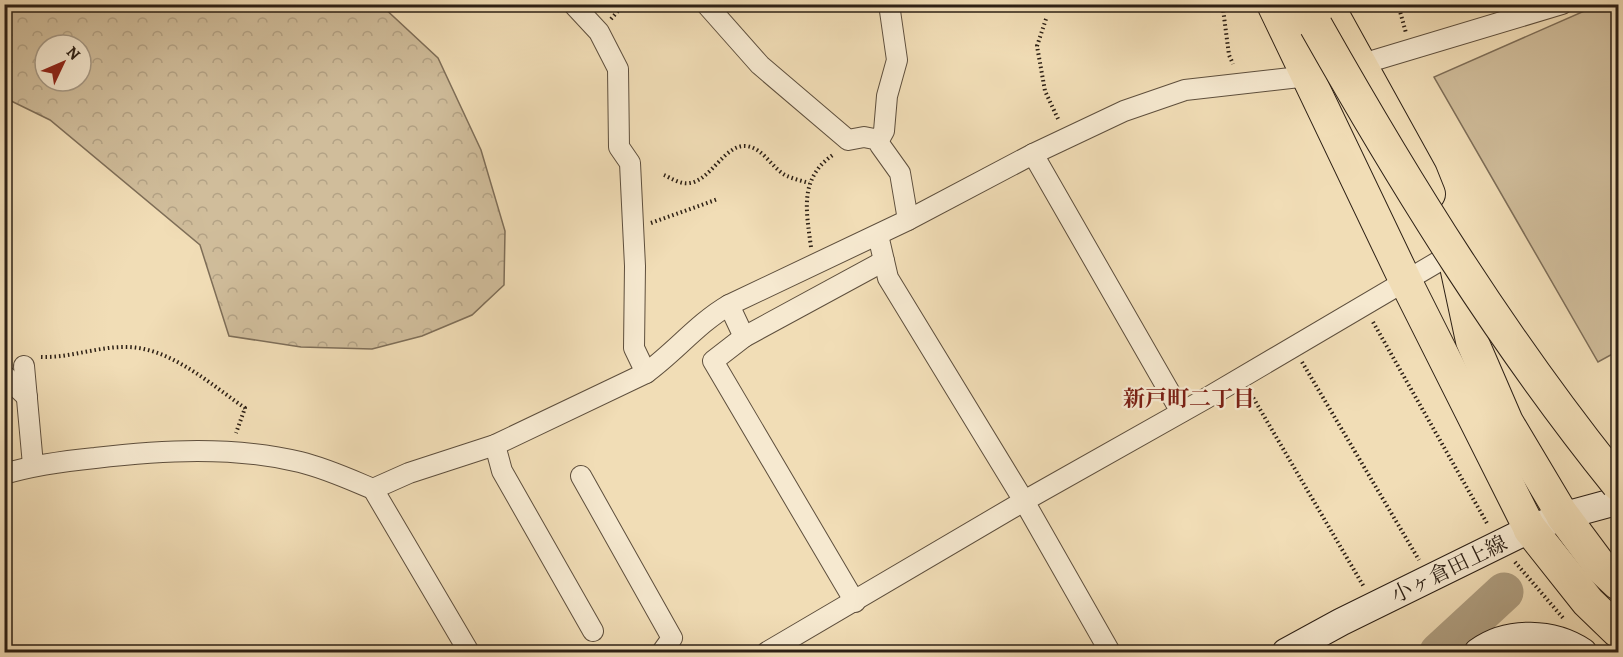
<svg xmlns="http://www.w3.org/2000/svg" width="1623" height="657" font-family="Alegreya,'Noto Serif JP',serif">
<style>
.forest{fill:url(#forest-crowns);stroke:#7e6e58;stroke-width:1.5;fill-rule:evenodd}
.pitch{fill:#d0bd9b;stroke:#7e6e58;stroke-width:1.5}
.lines{fill:none;stroke-linecap:round;stroke-linejoin:round}
.river{stroke:#ae9d7f;stroke-width:39}
.street-casing{stroke:#5e4f3d;stroke-width:22}
.secondary-casing{stroke:#2d2015;stroke-width:29}
.primary-casing{stroke:#2d2015;stroke-width:34}
.highway-casing{stroke:#2d2015;stroke-width:35}
.path{stroke:#2d2015;stroke-width:4;stroke-dasharray:1.5 3;stroke-linecap:butt}
.street{stroke:#f6e9d0;stroke-width:20}
.secondary{stroke:#f6e9d0;stroke-width:27}
.primary{stroke:#f1ddb6;stroke-width:32}
.highway{stroke:#f1ddb6;stroke-width:33}
.highway-bridge-casing{stroke:#2d2015;stroke-width:35;stroke-linecap:butt}
.highway-bridge{stroke:#f1ddb6;stroke-width:33}
.labels{text-anchor:middle;stroke-width:4.5;stroke-linejoin:round;paint-order:stroke}
.street-label{font-size:21px;fill:#2d2015;stroke:#f6e9d0}
.neighbourhood-label{font-size:22px;font-weight:bold;fill:#7a1f14;stroke:#f6e9d0}
</style>
<defs>
<pattern id="forest-crowns" width="20" height="18" patternUnits="userSpaceOnUse" patternTransform="scale(1.5)"><rect width="20" height="18" fill="#d0bd9b"/><path d="M2 6a3 3 0 1 1 6 0M12 15a3 3 0 1 1 6 0" fill="none" stroke="#b3a285"/></pattern>
</defs>
<rect width="100%" height="100%" fill="#f1ddb6"/>
<filter id="stains"><feTurbulence type="fractalNoise" baseFrequency=".00333" numOctaves="4"/><feColorMatrix values="0 0 0 0 .2 0 0 0 0 .09 0 0 0 0 .02 0 0 0 .5 -.17"/></filter>
<radialGradient id="worn" r=".72"><stop offset=".6" stop-color="#630" stop-opacity="0"/><stop offset="1" stop-color="#630" stop-opacity=".3"/></radialGradient>
<!-- forest -->
<path class="forest" d="M4,5H381L438,58L481,150L505,231L504,285L472,315L422,336L372,349L301,347L229,336L200,245L50,120L5,98ZM45,45H81V81H45Z"/>
<!-- pitch -->
<polygon class="pitch" points="1598,5 1618,6 1618,351 1598,362 1434,77"/>
<g class="lines">
<!-- river -->
<polyline class="river" points="1439,652 1504,592"/>
<!-- street casing -->
<g class="street-casing">
<g id="street">
<polyline points="573,4 599,32 618,69 619,147 630,163 635,266 634,348 646,373"/>
<polyline points="706,4 760,65 848,140 864,137 879,140 880,145 900,173 908,220"/>
<polyline points="1352,67 1562,4"/>
<polyline points="879,140 884,131 887,96 897,60 889,4"/>
<polyline points="1033,154 1181,412"/>
<polyline points="878,235 888,278 1024,501 1110,652"/>
<polyline points="729,305 744,337 713,361 855,602"/>
<polyline points="744,337 884,261"/>
<polyline points="24,366 33,465"/>
<polyline points="4,375 27,397"/>
<polyline points="495,445 502,471 593,631"/>
<path d="M4,474C34,465 64,461 95,458C162,450 233,446 300,462C325,468 349,479 373,489L409,473L495,445L646,373C675,352 698,323 729,305L908,220L1033,154L1124,111L1185,90L1317,75"/>
<polyline points="581,476 672,638 662,652"/>
<polyline points="373,489 469,652"/>
<polyline points="767,652 1024,501 1205,399 1453,253"/>
</g>
</g>
<!-- secondary casing -->
<g class="secondary-casing">
<g id="secondary">
<polyline points="1286,652 1341,622 1530,529 1563,516 1618,501"/>
<path d="M1478,652C1508,630 1553,632 1583,652"/>
</g>
</g>
<!-- primary casing -->
<g class="primary-casing">
<g id="primary">
<polyline points="1273,4 1406,282 1530,529"/>
<polyline points="1327,4 1421,174 1429,194"/>
<polyline points="1454,257 1472,341 1507,422 1563,516"/>
</g>
</g>
<!-- highway casing -->
<g class="highway-casing">
<g id="highway">
<polyline points="1304,4 1316,26"/>
<polyline points="1563,516 1601,567 1618,583"/>
<polyline points="1530,529 1588,602 1618,631"/>
</g>
</g>
<!-- path -->
<g class="path">
<polyline points="1218,4 1223,9 1229,55 1233,64"/>
<polyline points="1398,4 1406,33"/>
<polyline points="611,19 624,4"/>
<polyline points="1046,19 1037,46 1045,91 1059,121"/>
<path d="M664,175C671,178 681,185 690,183C711,180 725,144 746,146C764,148 772,169 787,176C794,179 802,181 809,183"/>
<polyline points="651,223 718,199"/>
<path d="M811,247C806,209 799,178 834,154"/>
<polyline points="1373,322 1488,525"/>
<path d="M41,357C69,358 96,347 124,347C169,346 210,384 245,408L236,433"/>
<polyline points="1302,362 1419,560"/>
<polyline points="1251,394 1364,587"/>
<polyline points="1515,562 1563,618"/>
</g>
<!-- street -->
<use href="#street" class="street"/>
<!-- secondary -->
<use href="#secondary" class="secondary"/>
<!-- primary -->
<use href="#primary" class="primary"/>
<!-- highway -->
<use href="#highway" class="highway"/>
<!-- highway-bridge casing -->
<g class="highway-bridge-casing">
<path id="highway-bridge" d="M1316,26C1407,187 1502,340 1618,484"/>
</g>
<!-- highway-bridge -->
<use href="#highway-bridge" class="highway-bridge"/>
</g>
<g class="labels">
<!-- street labels -->
<g class="street-label">
<text transform="translate(1449 569) rotate(-26)" y="7">小ヶ倉田上線</text>
</g>
<!-- neighbourhood labels -->
<g class="neighbourhood-label">
<text x="1189" y="406">新戸町二丁目</text>
</g>
</g>
<!-- margin -->
<rect width="1623" height="657" fill="none" stroke="#f1ddb6" stroke-width="24"/>
<rect x="6" y="6" width="1611" height="645" fill="none" stroke="#2d2015" stroke-width="3"/>
<rect x="12" y="12" width="1599" height="633" fill="none" stroke="#2d2015" stroke-width="1.5"/>
<!-- north arrow -->
<g transform="translate(63 63) rotate(46)"><circle r="28" fill="#f6e9d0" stroke="#a69985" stroke-width="1.5"/>
<path d="M0-4.5L10 22L0 15L-10 22Z" fill="#8f2418"/>
<text y="-9" font-size="16" font-weight="bold" text-anchor="middle" fill="#2d2015">N</text>
</g>
<rect width="100%" height="100%" filter="url(#stains)"/>
<rect width="100%" height="100%" fill="url(#worn)"/>
</svg>
